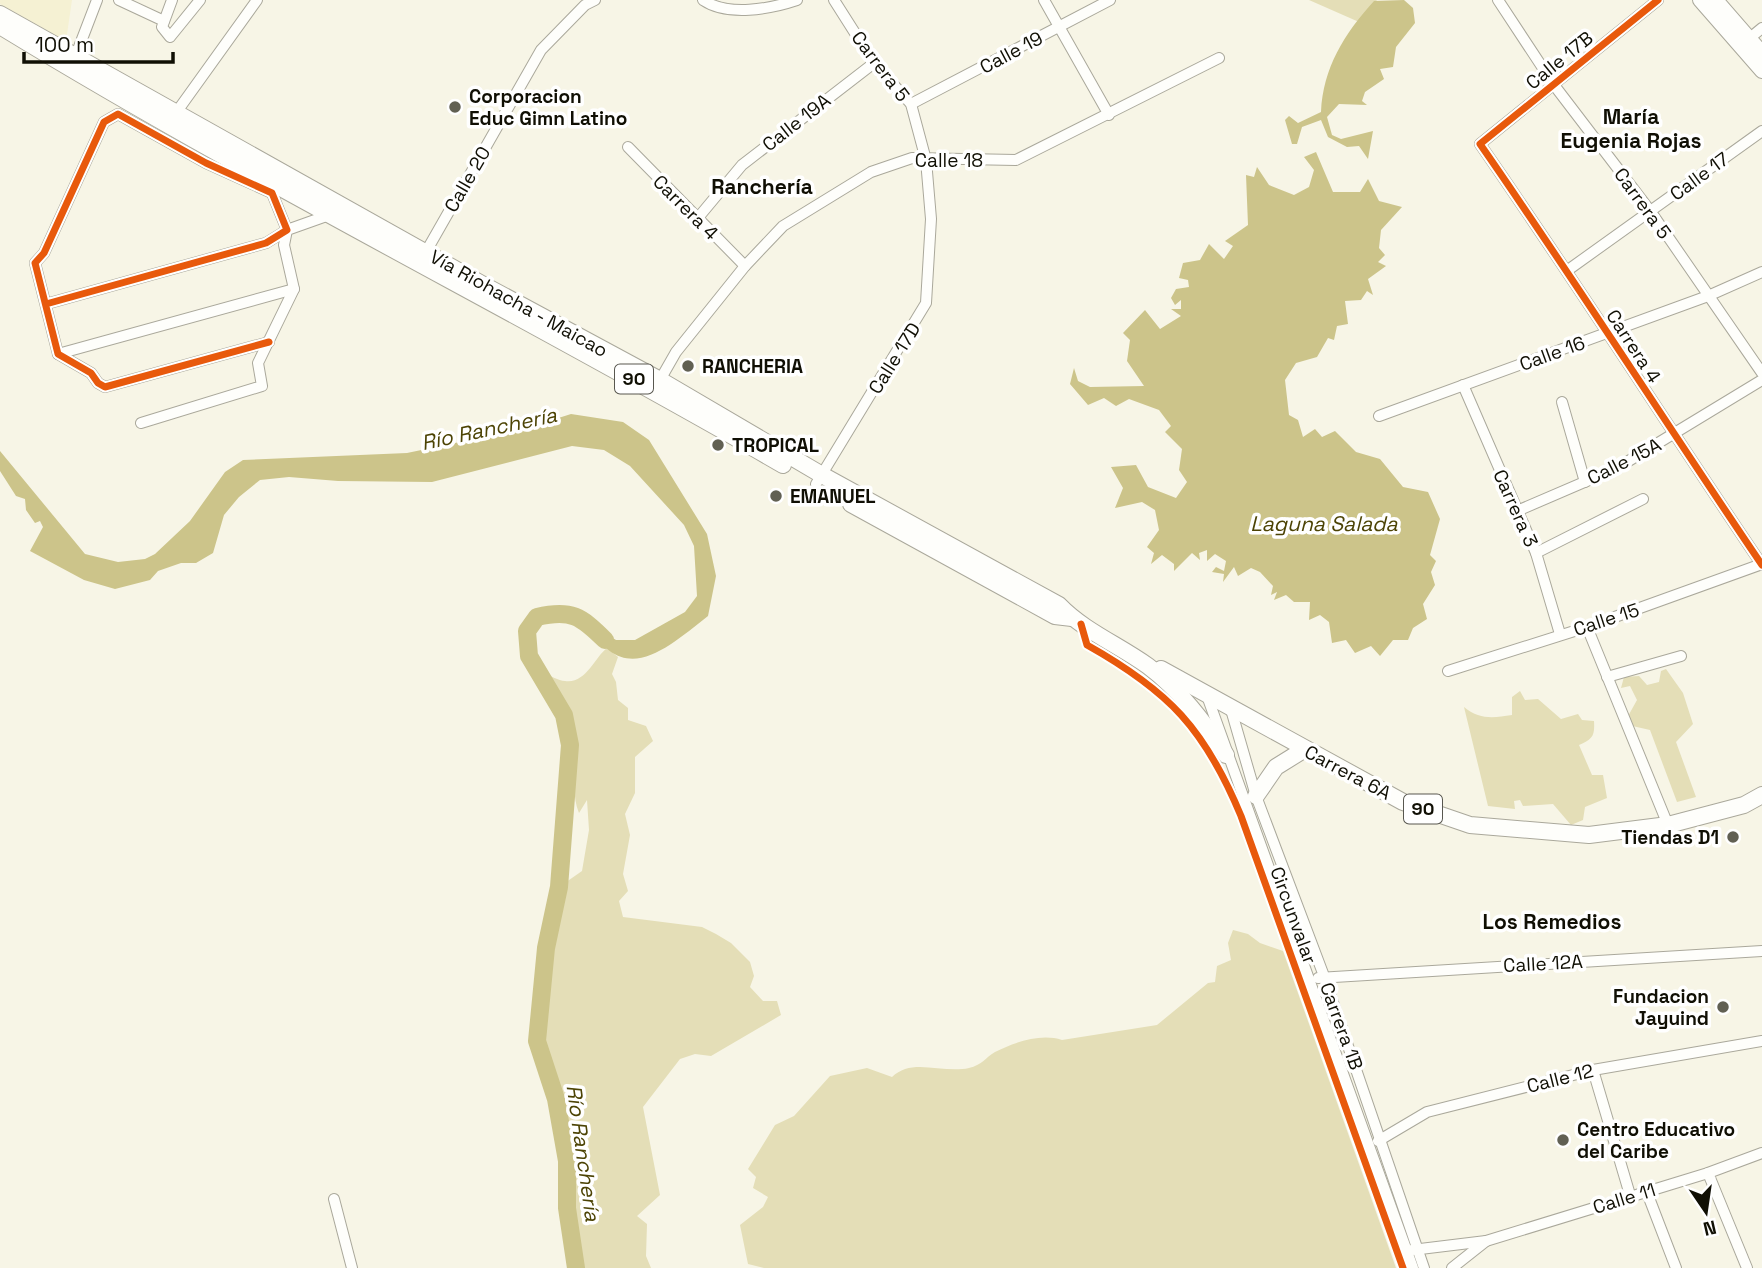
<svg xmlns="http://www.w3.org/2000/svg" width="1762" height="1268" font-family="'Space Grotesk',sans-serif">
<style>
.built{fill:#f5f1d3}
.green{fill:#e4deb7}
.water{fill:#ccc48a}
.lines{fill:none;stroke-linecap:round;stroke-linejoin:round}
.river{stroke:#ccc48a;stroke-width:18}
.minor-casing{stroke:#aaa89b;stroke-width:12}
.major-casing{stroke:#aaa89b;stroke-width:16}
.highway-casing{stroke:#aaa89b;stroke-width:18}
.minor{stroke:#fefefb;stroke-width:10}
.major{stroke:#fefefb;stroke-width:14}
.highway{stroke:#fefefb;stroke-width:16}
.cycleway-casing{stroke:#fff;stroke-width:11}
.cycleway{stroke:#e8590c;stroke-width:7}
.poi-dot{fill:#616053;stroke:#fff;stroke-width:2.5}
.labels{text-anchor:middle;stroke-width:7;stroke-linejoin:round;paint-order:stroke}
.shield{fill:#fff;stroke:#58574f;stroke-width:2}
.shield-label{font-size:18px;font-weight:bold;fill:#100f04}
.street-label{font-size:19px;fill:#100f04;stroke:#fff}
.poi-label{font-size:19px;font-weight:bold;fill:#100f04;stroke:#fff;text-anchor:start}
.neighbourhood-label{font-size:21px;font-weight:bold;fill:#100f04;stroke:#fff}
.water-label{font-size:21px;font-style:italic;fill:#4c4304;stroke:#fff}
</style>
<rect width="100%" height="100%" fill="#f7f5e6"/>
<!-- built -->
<polygon class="built" points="0,0 72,0 66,41 0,4"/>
<!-- green -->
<g class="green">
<polygon points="1309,0 1377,0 1359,22"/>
<path d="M607,648L618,657L612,674L616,682L618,700L628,708V720L646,726L653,741L635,757V793L625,814L630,835L623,874L628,891L619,901L623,917L702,927L716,934L731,943L750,962L754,976L750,987L763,1001H777L781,1015L711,1056L695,1054L680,1059L643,1107L660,1195L637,1216L647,1224L646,1256L651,1268H576L567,1208V1161L557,1103L537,1041L546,948L559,887L582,871L589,830L587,800L579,813C566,782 587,748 571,722L566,723L563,713L540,677L544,674C551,675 558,681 565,681C586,684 594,658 607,648Z"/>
<polygon points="1666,669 1683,693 1693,724 1676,742 1696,797 1677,802 1650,730 1628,725 1627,718 1637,700 1630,686 1621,688 1624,677 1639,676 1647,685 1659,682 1661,671"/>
<path d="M1520,691L1525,700L1538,699L1561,719L1578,714L1582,720L1594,721C1595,737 1592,739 1579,745L1592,775H1603L1607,798L1585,807L1583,820L1571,825L1553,804L1523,806L1520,800L1514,801L1515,809L1488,806L1464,707C1480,720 1493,718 1512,715V697Z"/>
<path d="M1233,930L1248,934L1260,943L1283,951L1396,1268H764L748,1264L740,1225L763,1207L768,1197L753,1188L756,1177L748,1169L775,1125L794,1116L830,1076L867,1068L892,1077C912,1057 942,1074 969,1068C982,1065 985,1058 995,1052C1015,1042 1041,1033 1062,1040L1157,1025L1208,983L1215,982L1217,966L1231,960L1228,943Z"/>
</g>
<!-- water -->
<g class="water">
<path d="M1404,0L1413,8L1415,23L1396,47L1393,67L1380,69L1384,79L1365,92L1362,101L1367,105L1339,104L1327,117L1332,135L1341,139L1373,131L1368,159L1359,146L1347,147L1328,137L1321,120L1302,127L1297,144H1292L1285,120L1289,116L1298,123L1321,112C1323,68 1344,34 1374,1Z"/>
<polygon points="1316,152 1333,192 1360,192 1368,179 1379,201 1402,207 1381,230 1379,248 1385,255 1378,262 1386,266 1368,279 1373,295 1367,291 1361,300 1345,301 1348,324 1337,326 1334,340 1328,338 1317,357 1296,363 1285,380 1289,415 1298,420 1303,437 1315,429 1322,437 1335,431 1356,452 1380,459 1403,487 1428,492 1440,519 1430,555 1436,561 1431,572 1435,585 1423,604 1427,619 1413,628 1408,640 1393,640 1380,656 1371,646 1355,653 1346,640 1332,643 1329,622 1320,615 1309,620 1310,602 1294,602 1286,595 1274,600 1277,592 1271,595 1273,586 1260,572 1251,568 1238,576 1234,567 1223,582 1224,574 1212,572 1216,567 1224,571 1226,561 1215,554 1207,561 1207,550 1199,553 1200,560 1192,553 1174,571 1174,564 1162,555 1151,564 1154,553 1147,547 1159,530 1155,510 1142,502 1115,508 1123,488 1111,467 1136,465 1148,487 1176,498 1187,482 1179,470 1182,449 1165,432 1171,426 1159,410 1129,399 1116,406 1104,398 1088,405 1070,384 1074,368 1078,381 1090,387 1144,386 1127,361 1130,340 1123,333 1145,310 1160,329 1181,316 1171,309 1181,309 1181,300 1175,305 1171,298 1176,289 1189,287 1188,280 1179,278 1183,263 1200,260 1209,244 1224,259 1233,246 1225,241 1248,225 1246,175 1254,177 1257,167 1269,185 1294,195 1309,187 1314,170 1304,157"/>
<path d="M571,414L623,422L649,440L707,534L716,576L708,616C667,648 623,690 588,623L616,640H635L685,612L697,596L694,546L684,525L630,466L604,450L572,446L432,482L338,481L289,477L260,480L239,497L224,515L213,553L196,563H181L158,571L150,580L115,589L84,580L30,551L43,527L40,521L35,523L26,510L25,499L16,496L0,471V451L85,554L118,562L145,559L155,554L190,521L225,472L243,460L407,453L527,428Z"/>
</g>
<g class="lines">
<!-- river -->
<path class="river" d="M576,1268L567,1208V1161L556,1099L537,1041L546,948L559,887L570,745L564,715L529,656L527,631L537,617C571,609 581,616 605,640"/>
<!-- minor casing -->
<g class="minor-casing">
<g id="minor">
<polyline points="119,0 164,21"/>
<polyline points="172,0 162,27 170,37 200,0"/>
<path d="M703,0C728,17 770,9 797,0"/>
<polyline points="1044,0 1109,115"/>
<polyline points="1498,0 1554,85 1651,212 1762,373"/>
<path d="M1658,0L1480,144C1576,282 1667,425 1762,565"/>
<polyline points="1745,42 1762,28"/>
<polyline points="74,60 97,0"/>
<polyline points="911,104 1110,0"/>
<polyline points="173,117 257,0"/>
<polyline points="628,147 745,266"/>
<polyline points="697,219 742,165 874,63"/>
<polyline points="423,257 541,50 585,5 595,0"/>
<polyline points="1568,270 1762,131"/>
<polyline points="46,304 266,243 287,230 272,193 206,163 118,114 104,122 44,253 35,263 58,354 91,373 98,383 105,387 269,342"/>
<polyline points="58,354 294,289"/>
<polyline points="660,380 676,352 745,266 783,226 871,172 912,158 1016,160 1219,58"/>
<polyline points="1463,385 1536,553 1560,634"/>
<polyline points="1562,402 1585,482"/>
<polyline points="1379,416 1708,296 1762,272"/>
<polyline points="141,423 262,386 258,363 294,289 284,245 287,230 332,214"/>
<polyline points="816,484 926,303 931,219 926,160 911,104 874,63 834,0"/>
<polyline points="1517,511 1617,468 1762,380"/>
<polyline points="1536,553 1643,499"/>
<polyline points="1587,627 1668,825"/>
<polyline points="1448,671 1587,627 1762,564"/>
<polyline points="1607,677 1681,656"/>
<polyline points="1206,693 1413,1268"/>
<polyline points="1230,706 1256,796 1324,976 1424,1268"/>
<polyline points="1318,978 1762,951"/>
<polyline points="1593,1070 1630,1195"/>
<polyline points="1378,1141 1427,1112 1593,1070 1762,1041"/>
<polyline points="1708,1173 1747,1268"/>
<polyline points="1646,1190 1676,1268"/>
<polyline points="334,1199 352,1268"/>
<polyline points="1412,1250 1486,1241 1708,1173 1762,1153"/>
<polyline points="1452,1268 1486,1241"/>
</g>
</g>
<!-- major casing -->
<g class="major-casing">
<g id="major">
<polyline points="1700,0 1762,71"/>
<polyline points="1716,0 1762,53"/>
</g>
</g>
<!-- highway casing -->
<g class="highway-casing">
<g id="highway">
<path d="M0,14L480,283L660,380L822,475L1059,605C1084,631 1119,645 1148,666C1180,690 1204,722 1226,755"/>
<path d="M0,26C255,182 524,315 783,465"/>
<polyline points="851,504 1055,616 1072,618"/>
<polyline points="1161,669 1403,802 1470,825 1589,835 1668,825 1744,805 1762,795"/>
<polyline points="1256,796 1276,767 1305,749"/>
</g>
</g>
<!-- minor -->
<use href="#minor" class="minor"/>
<!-- major -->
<use href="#major" class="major"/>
<!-- highway -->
<use href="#highway" class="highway"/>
<!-- cycleway casing -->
<g class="cycleway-casing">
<g id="cycleway">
<path d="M1658,0L1480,144C1576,282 1667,425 1762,565"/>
<polyline points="46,304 266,243 287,230 272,193 206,163 118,114 104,122 44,253 35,263 58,354 91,373 98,383 105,387 269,342"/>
<path d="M1081,624L1087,645C1169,691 1205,729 1241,816L1403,1268"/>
</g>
</g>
<!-- cycleway -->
<use href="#cycleway" class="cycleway"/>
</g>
<!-- markers -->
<g class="poi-dot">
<circle cx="455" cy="107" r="7"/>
<circle cx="688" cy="366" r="7"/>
<circle cx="718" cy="445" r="7"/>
<circle cx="776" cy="496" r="7"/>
<circle cx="1733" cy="837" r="7"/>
<circle cx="1723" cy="1007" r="7"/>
<circle cx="1563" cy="1140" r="7"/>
</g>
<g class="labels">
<!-- shield labels -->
<g class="shield">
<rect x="615" y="364.5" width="38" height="29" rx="5"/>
<rect x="1404" y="794.5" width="38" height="29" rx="5"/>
</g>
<g class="shield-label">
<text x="634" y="385">90</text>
<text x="1423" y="815">90</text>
</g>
<!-- street labels -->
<g class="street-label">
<text transform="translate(1011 52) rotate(-28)" y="7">Calle 19</text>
<text transform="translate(1559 60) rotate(-39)" y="7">Calle 17B</text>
<text transform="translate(881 66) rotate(53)" y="7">Carrera 5</text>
<text transform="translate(796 122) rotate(-38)" y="7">Calle 19A</text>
<text x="949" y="167">Calle 18</text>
<text transform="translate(1699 176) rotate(-36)" y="7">Calle 17</text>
<text transform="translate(467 179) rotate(-60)" y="7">Calle 20</text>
<text transform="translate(1643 203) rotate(54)" y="7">Carrera 5</text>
<text transform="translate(686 207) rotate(45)" y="7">Carrera 4</text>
<text transform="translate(519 303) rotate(29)" y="7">Vía Riohacha - Maicao</text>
<text transform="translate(1634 346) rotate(57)" y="7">Carrera 4</text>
<text transform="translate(1552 353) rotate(-20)" y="7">Calle 16</text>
<text transform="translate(894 358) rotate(-58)" y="7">Calle 17D</text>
<text transform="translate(1624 461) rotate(-27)" y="7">Calle 15A</text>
<text transform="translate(1516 508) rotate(66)" y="7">Carrera 3</text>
<text transform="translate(1606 619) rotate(-18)" y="7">Calle 15</text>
<text transform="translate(1348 772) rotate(28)" y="7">Carrera 6A</text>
<text transform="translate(1294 915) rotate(70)" y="7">Circunvalar</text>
<text transform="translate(1543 963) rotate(-3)" y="7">Calle 12A</text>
<text transform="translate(1342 1026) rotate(70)" y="7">Carrera 1B</text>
<text transform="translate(1560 1078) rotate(-14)" y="7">Calle 12</text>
<text transform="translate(1624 1198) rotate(-17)" y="7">Calle 11</text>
</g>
<!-- poi labels -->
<g class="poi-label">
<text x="469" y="103">Corporacion<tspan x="469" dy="22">Educ Gimn Latino</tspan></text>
<text x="702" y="373">RANCHERIA</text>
<text x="732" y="452">TROPICAL</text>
<text x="790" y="503">EMANUEL</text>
<text x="1719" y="844" text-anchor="end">Tiendas D1</text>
<text x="1709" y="1003" text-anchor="end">Fundacion<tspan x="1709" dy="22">Jayuind</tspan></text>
<text x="1577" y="1136">Centro Educativo<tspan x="1577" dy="22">del Caribe</tspan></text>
</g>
<!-- neighbourhood labels -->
<g class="neighbourhood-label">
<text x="1631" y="124">María<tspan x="1631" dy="24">Eugenia Rojas</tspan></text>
<text x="762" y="194">Ranchería</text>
<text x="1552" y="929">Los Remedios</text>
</g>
<!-- water labels -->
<g class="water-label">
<text transform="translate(489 429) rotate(-12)" y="7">Río Ranchería</text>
<text x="1324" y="531">Laguna Salada</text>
<text transform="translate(583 1153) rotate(82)" y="7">Río Ranchería</text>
</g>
</g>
<!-- north arrow -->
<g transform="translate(1706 1212) rotate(167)" stroke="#ffffff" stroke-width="5" paint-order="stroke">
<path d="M0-5L12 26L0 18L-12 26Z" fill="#100f04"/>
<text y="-10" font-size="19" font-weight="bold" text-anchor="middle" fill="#100f04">N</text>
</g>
<!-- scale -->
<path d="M24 52v10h149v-10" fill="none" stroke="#100f04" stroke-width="3.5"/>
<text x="35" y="52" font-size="21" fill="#100f04" stroke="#ffffff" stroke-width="5" paint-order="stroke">100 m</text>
</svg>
